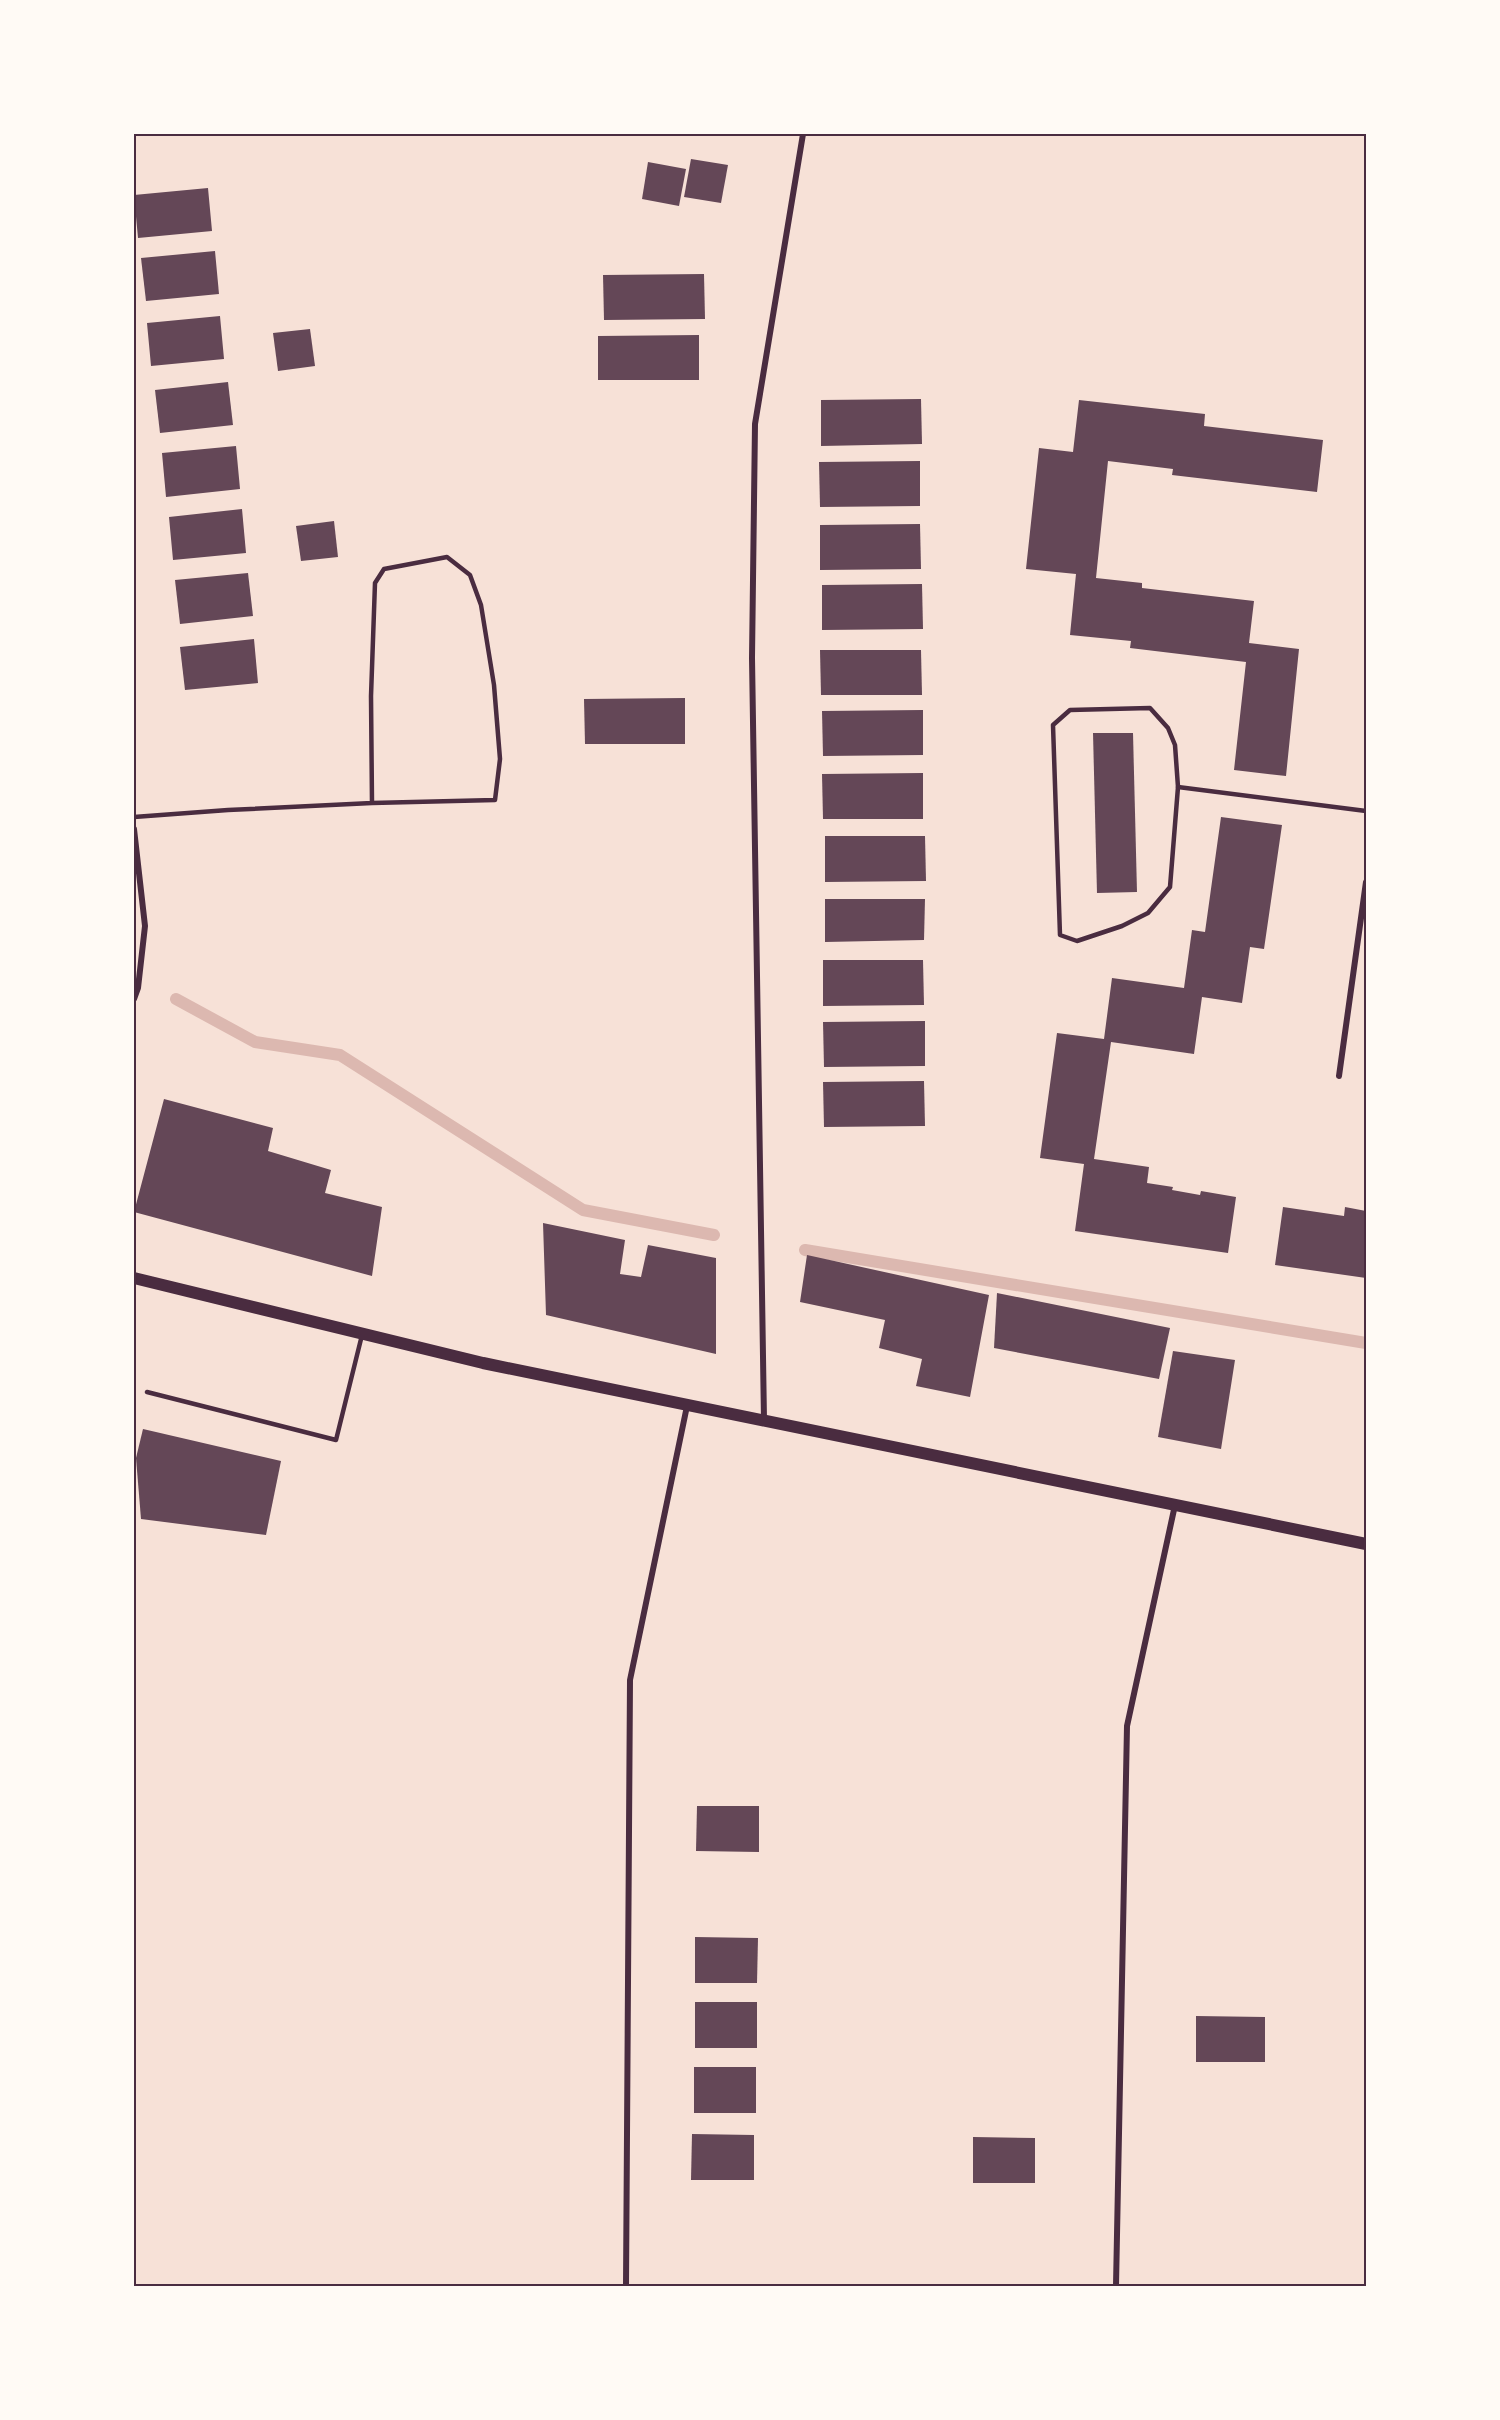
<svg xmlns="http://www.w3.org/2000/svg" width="1500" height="2420" font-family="Helvetica,sans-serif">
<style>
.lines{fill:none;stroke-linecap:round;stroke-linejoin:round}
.stream{stroke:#dcb8b0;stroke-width:12}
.building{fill:#644757}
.service{stroke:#4a2c40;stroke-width:4.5}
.minor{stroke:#4a2c40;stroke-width:6}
.secondary{stroke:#4a2c40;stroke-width:12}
.neatline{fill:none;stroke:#4a2c40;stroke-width:2}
</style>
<rect width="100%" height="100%" fill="#f7e1d7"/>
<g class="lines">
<!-- stream -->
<g class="stream">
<polyline points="176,999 255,1042 340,1055 583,1210 714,1235"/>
<polyline points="805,1250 1366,1343"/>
</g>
</g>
<!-- building -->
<g class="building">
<polygon points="691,159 728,165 721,203 684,197"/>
<polygon points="648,162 686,169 679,206 642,199"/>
<polygon points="208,188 212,231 138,238 134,195"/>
<polygon points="215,251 219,294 146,301 141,258"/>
<polygon points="704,274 705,319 604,320 603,275"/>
<polygon points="220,316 224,359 151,366 147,323"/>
<polygon points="310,329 315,366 278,371 273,333"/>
<polygon points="699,335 699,380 598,380 598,336"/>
<polygon points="228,382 233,425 160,433 155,390"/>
<polygon points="921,399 922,444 821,446 821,400"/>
<polygon points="1079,400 1205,414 1204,426 1323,440 1317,492 1172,475 1173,469 1108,461 1096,578 1142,583 1142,588 1254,601 1249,643 1299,649 1286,776 1234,770 1246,662 1130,648 1131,641 1070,635 1076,574 1026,569 1039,448 1073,452"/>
<polygon points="236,446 240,489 166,497 162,453"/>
<polygon points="920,461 920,506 820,507 819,462"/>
<polygon points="242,509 246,553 173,560 169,517"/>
<polygon points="334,521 338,557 301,561 296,526"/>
<polygon points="920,524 921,569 820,570 820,525"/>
<polygon points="248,573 253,616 180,624 175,580"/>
<polygon points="922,584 923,629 822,630 822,585"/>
<polygon points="254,639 258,683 185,690 180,647"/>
<polygon points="820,650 921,650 922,695 821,695"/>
<polygon points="685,698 685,744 585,744 584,699"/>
<polygon points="923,710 923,755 823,756 822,711"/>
<polygon points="1093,733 1133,733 1137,892 1097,893"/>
<polygon points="923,773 923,819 823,819 822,774"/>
<polygon points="1221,817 1282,825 1264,949 1250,947 1242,1003 1202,997 1194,1054 1111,1042 1094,1159 1149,1167 1147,1183 1173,1187 1172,1190 1200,1195 1201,1191 1236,1197 1228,1253 1075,1231 1084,1164 1040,1158 1057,1033 1104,1039 1112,978 1184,988 1192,930 1205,932"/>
<polygon points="825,836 925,836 926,881 825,882"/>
<polygon points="825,899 925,899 924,940 825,942"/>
<polygon points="823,960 923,960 924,1005 823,1006"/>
<polygon points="925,1021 925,1066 824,1067 823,1022"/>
<polygon points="924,1081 925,1126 824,1127 823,1082"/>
<polygon points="164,1099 273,1128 268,1151 331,1170 325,1193 382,1207 372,1276 134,1212"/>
<polygon points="1283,1207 1344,1216 1345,1207 1366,1211 1366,1278 1275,1265"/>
<polygon points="543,1223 625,1240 620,1274 641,1277 648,1245 716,1258 716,1354 546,1315"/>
<polygon points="807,1255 989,1295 970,1397 916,1386 922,1359 879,1348 885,1320 800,1302"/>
<polygon points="997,1293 1170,1328 1159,1379 994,1348"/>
<polygon points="1173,1351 1235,1360 1221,1449 1158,1437"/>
<polygon points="143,1429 281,1461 266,1535 141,1519 136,1458"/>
<polygon points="697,1806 759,1806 759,1852 696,1851"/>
<polygon points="695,1937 758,1938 757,1983 695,1983"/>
<rect x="695" y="2002" width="62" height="46"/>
<polygon points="1196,2016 1265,2017 1265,2062 1196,2062"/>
<rect x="694" y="2067" width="62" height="46"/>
<polygon points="692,2134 754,2135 754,2180 691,2180"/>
<polygon points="973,2137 1035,2138 1035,2183 973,2183"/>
</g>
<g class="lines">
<!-- service -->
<g class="service">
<polygon points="1150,708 1168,728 1175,745 1178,787 1170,887 1148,913 1122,926 1077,941 1060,935 1053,725 1070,710"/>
<polyline points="1178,787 1366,811"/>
<polyline points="134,817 228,810 372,803 495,800 500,759 494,685 481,605 470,575 447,557 384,569 375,583 371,696 372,803"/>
<polyline points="147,1392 336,1440 362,1335"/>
</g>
<!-- minor -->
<g class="minor">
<polyline points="134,829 145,926 138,988 134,999"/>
<polyline points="1339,1076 1366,882"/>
<polyline points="764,1420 752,658 755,424 803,134"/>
<polyline points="626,2286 630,1680 687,1406"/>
<polyline points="1116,2286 1127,1726 1175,1505"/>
</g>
<!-- secondary -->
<polyline class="secondary" points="134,1278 483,1363 1366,1544"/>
</g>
<!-- border -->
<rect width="1500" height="2420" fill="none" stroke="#fffaf5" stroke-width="270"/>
<rect x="135" y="135" width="1230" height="2150" class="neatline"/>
</svg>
